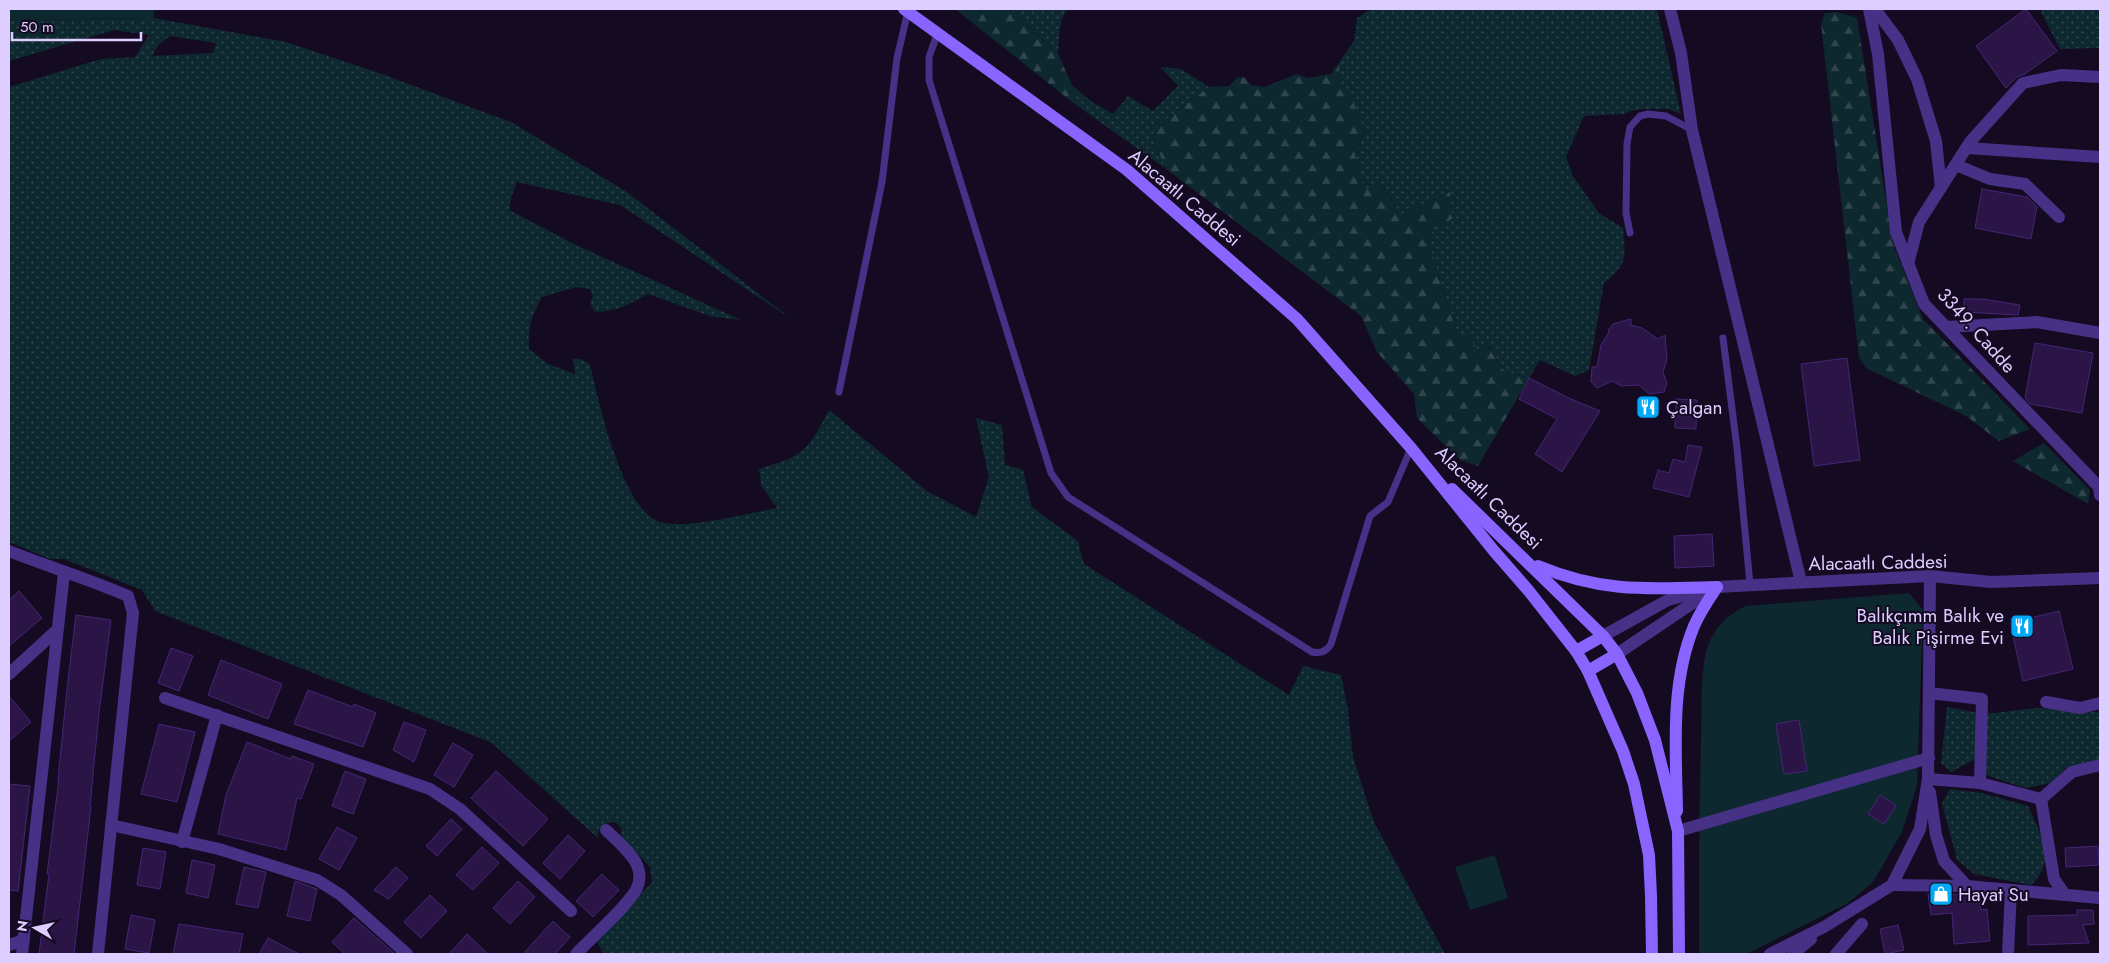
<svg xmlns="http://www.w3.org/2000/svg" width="2109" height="963" font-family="Jost,sans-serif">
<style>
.grass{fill:url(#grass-dots);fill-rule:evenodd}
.forest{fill:url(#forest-firs)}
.park{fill:#0d282e}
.building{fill:#2a1546;stroke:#462575}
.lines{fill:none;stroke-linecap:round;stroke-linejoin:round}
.service{stroke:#473187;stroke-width:7}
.minor{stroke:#473187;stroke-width:12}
.tertiary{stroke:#473187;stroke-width:12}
.secondary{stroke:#8a64ff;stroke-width:12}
.labels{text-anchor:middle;stroke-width:4;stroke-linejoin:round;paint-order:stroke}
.street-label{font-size:19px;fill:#decdff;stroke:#140b23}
.poi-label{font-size:19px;fill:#decdff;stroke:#140b23;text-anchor:start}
</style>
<defs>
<pattern id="grass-dots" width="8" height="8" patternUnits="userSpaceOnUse" patternTransform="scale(1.25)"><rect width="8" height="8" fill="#0d282e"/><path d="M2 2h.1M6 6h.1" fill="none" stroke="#30464d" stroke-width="1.8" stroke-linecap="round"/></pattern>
<pattern id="forest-firs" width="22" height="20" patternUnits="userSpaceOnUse" patternTransform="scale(1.25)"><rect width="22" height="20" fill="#0d282e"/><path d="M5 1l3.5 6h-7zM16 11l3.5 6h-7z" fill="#30464d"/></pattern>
</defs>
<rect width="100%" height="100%" fill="#140b23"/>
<!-- grass -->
<g class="grass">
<path d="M1009,9H1068C1058,21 1059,39 1058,54Z"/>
<path d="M1371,9H1657L1681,114L1668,109H1644L1630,111L1624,114L1584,116L1566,157L1573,176L1599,213L1623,228C1625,257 1629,263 1604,283L1589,370L1575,376L1540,360L1529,378L1504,371L1489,346L1479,352L1457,335L1428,240L1433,231L1453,218L1449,192L1401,215L1383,186L1365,191L1355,156L1365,129L1338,84L1340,61L1354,41L1357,18Z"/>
<polygon points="2042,9 2100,9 2100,48 2060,49 2041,12"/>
<path d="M153,18L286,42L382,74L511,122L627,192L790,318L620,205L517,182L512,195L509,210L576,245L741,320L710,316L648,294C628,305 618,311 595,312L590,303L593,295L590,289L576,287L542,297C531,317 528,326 529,349L548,364L575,374L573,359H581L590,364C598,400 622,510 660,522C686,530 748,513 777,508L761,485L759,469C805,455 807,452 829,410L927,491L976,517L989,477L976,418L1002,425L1005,465L1023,470L1032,507L1078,541L1084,564L1289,695L1303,666L1341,675L1348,710L1353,757L1374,822L1445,954H604L597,942L652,882L650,867L621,836C623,828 620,826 614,822C605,823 597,828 598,838L492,743L155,611L142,590L64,559H50L9,542V78V87L101,59L135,57L149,35L114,30L9,61V20ZM170,36L216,43L213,53L152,56L158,45Z"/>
<polygon points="1160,67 1181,69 1209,87 1159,125 1152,136 1166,169 1076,105 1072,85 1092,102 1113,114 1128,96 1153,111 1178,86"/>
<polygon points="1947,707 1978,713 1979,757 1951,772 1941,763"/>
<polygon points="2036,708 2097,712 2100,710 2100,759 2066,768 2051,783 2025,788 1983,774 1986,714"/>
<path d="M1950,789L1982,793L2028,806C2040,834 2058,860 2031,885L1974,874L1957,860L1942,803Z"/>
</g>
<!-- forest -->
<g class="forest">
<polygon points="955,9 1009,9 1058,54 1072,85 1076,105"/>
<polygon points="1837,12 1857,18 1893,244 1923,319 2030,429 1999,441 1966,416 1866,368 1859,357 1821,24 1825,13"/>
<polygon points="1340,61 1338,84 1350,95 1365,129 1355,156 1365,190 1383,186 1401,214 1450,192 1453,218 1433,231 1428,240 1457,335 1469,336 1479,352 1488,346 1504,371 1529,378 1478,466 1460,460 1417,418 1414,394 1377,352 1361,316 1166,169 1152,136 1159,125 1209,87 1229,86 1238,77 1244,77 1251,85 1265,87 1296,74 1308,78 1331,74"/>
<polygon points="2044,443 2090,490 2088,504 2013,461"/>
</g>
<!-- park -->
<g class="park">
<polygon points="9,9 155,9 153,18 9,20"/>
<path d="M1909,593L1923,610L1917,786L1902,832L1873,882L1848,903L1747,954H1699C1699,883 1699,812 1701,741C1702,715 1700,683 1705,657C1710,633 1723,617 1746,606Z"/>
<polygon points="1495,855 1508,898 1470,910 1455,867"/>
</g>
<!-- building -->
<g class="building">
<polygon points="2026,9 2057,51 2025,74 2017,77 2006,88 1976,46"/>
<polygon points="1982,189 2027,197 2037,207 2031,239 1975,228"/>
<polygon points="1964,299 1983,299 2020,305 2018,315 1964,312"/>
<polygon points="1631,319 1631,325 1642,328 1658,339 1665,335 1667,359 1663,372 1667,383 1664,392 1649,394 1639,385 1621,386 1612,381 1597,388 1591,382 1592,367 1597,367 1601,345 1609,332 1608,330 1613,324"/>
<polygon points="2035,343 2093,353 2082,413 2030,404 2025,398"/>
<polygon points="1847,358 1860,460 1814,466 1801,364"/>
<polygon points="1529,378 1571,399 1600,411 1562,472 1535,454 1557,419 1519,399"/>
<polygon points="1676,399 1697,400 1696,429 1675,428"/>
<polygon points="1688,445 1702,447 1689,497 1653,488 1658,470 1669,473 1673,459 1685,462"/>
<polygon points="1712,534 1714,566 1675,568 1674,536"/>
<polygon points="19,591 42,618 9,646 9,600"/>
<polygon points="2059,611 2073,669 2023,681 2010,623"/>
<polygon points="76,615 111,620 99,713 90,806 91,806 74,954 39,954 49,874 47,874 59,779 58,779 67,689"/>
<polygon points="171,648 193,656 179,691 158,683"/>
<polygon points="221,660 282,684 268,719 208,695"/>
<polygon points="308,690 353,707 354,704 376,713 363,747 294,724"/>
<polygon points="9,696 31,722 9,741"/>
<polygon points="1799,720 1807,771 1784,774 1776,724"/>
<polygon points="404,722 426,730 414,762 393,750"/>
<polygon points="159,724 195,732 177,802 141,794"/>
<polygon points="247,742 291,759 292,756 314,764 301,799 297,798 286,850 218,834 226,795"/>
<polygon points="453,743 473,755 454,787 434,775"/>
<polygon points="345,771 366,779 353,814 332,806"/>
<polygon points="496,771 548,819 523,846 471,798"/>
<polygon points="9,784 30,786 18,891 9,890"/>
<polygon points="1880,795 1896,806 1884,824 1868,814"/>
<polygon points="451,819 462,829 437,856 426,846"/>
<polygon points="337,827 357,838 339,870 319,859"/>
<polygon points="568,835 585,851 560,879 543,863"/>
<polygon points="2098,846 2099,865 2066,867 2065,848"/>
<polygon points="482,847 499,863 473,890 456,875"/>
<polygon points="143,848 166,852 160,889 137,885"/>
<polygon points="192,860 215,865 208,898 186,893"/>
<polygon points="244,867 266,872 258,908 236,904"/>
<polygon points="396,867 408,878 389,899 374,890"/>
<polygon points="602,874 619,890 593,917 576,901"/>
<polygon points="295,881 317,889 310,921 287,916"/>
<polygon points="518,881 535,897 510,924 493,908"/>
<polygon points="1928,894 1979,895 1981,910 1987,909 1990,941 1954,944 1952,913 1931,915"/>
<polygon points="430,895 447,911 421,938 404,922"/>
<polygon points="2077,910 2093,910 2094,924 2083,925 2089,943 2028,945 2028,916 2077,915"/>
<polygon points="131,915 155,920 149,953 125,949"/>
<polygon points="354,918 395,954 345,954 332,942"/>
<polygon points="553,921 570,937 555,954 523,954"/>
<polygon points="179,924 243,934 239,954 173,954"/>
<polygon points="1898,925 1904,950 1885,954 1880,929"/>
<polygon points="467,934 488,954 449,954"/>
<polygon points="268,938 299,954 259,954"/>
</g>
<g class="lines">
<!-- service -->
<g class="service">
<path d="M938,32L929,57V80L1051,473L1068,497L1312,652C1321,654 1327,651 1331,644L1370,516L1388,502L1411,448"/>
<polyline points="1630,233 1626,213 1627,144 1630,127 1640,116 1648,114 1666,116 1692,130"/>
<polyline points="1723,338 1737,448 1750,584"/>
<polyline points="839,392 882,182 897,58 908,11"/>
</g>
<!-- minor -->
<g class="minor">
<polyline points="1670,9 1681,53 1692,130 1801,582"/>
<polyline points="1869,9 1878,54 1896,232 1924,304 2099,487 2100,495"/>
<polyline points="1875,9 1898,40 1917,79 1936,141 1941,188"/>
<polyline points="1967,148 2100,157"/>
<polyline points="1956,165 1990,179 2025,184 2059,217"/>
<polyline points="1908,264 1919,222 1970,142 2023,83 2061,75 2100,77"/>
<polyline points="1946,327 2037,322 2100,333"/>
<path d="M9,551C49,567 89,579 128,596L133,613L98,954"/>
<polyline points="9,674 57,630"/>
<polyline points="1929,693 1982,699 1980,783"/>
<polyline points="165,698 430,789 460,809 571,911"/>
<polyline points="2046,702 2080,708 2100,703"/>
<polyline points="1928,779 1980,783 2041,799 2072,772 2100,765"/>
<polyline points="1930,792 1936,835 1944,861 1967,886"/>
<polyline points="2041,799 2054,879 2065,895"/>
<polyline points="111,825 219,849 317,880 341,895 407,954"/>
<polyline points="1678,831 1929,758"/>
<polyline points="182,842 217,715"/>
<polyline points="1892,885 1967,886 2100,898"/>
<polyline points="9,945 24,940"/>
<polyline points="22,954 64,573"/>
<path d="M576,954C590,939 629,905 637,888C640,881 640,872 637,865C631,852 616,840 606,830"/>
<polyline points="1770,954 1824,927 1892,885 1920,829 1928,779 1930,576"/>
<polyline points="1793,954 1811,939"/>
<polyline points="1836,954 1862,924"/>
<polyline points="2008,954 2011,890"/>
</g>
<!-- tertiary -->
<g class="tertiary">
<polyline points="1603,636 1668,600 1717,587 1930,576 1991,582 2100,578"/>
<polyline points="1617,654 1709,592"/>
</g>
<!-- secondary -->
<g class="secondary">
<polyline points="904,9 1127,170 1297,319 1411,448 1494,551 1528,590 1576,651 1588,671 1623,751 1634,784 1649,855 1651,896 1652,954"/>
<polyline points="1452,489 1603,636 1617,654 1637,693 1655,740 1678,831 1679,954"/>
<path d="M1538,566C1603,593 1648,589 1717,587"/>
<polyline points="1576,651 1603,636"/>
<polyline points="1588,671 1617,654"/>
<path d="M1677,811C1676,750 1670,684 1694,626C1700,612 1709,599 1717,587"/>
</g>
</g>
<!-- icons -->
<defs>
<g id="restaurant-square" transform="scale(1.25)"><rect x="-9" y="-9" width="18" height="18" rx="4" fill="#00a9f8" stroke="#140b23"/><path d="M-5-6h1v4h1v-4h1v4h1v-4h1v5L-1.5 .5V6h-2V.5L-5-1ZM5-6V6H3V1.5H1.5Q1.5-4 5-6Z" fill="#fff"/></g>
<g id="shop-square" transform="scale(1.25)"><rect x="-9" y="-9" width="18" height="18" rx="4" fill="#00a9f8" stroke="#140b23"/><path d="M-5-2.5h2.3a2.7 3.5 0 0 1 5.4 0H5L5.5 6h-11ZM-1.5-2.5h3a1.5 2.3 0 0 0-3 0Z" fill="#fff"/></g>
</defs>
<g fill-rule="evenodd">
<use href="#restaurant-square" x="1648" y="407"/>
<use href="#restaurant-square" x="2022" y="626"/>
<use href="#shop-square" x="1941" y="894"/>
</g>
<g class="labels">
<!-- street labels -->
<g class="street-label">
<text transform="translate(1185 197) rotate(40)" y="7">Alacaatlı Caddesi</text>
<text transform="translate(1977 330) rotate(48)" y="7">3349. Cadde</text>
<text transform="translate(1489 497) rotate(44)" y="7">Alacaatlı Caddesi</text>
<text transform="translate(1878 562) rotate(-1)" y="7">Alacaatlı Caddesi</text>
</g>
<!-- poi labels -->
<g class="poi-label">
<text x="1666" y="414">Çalgan</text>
<text x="2004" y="622" text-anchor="end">Balıkçımm Balık ve<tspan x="2004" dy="22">Balık Pişirme Evi</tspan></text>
<text x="1958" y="901">Hayat Su</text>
</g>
</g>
<!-- border -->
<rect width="2109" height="963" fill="none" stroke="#decdff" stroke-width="20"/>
<!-- north arrow -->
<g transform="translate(35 928) rotate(279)" stroke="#140b23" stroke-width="4" paint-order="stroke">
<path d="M0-4L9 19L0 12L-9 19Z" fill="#decdff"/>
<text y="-8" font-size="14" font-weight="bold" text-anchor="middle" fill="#decdff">N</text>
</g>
<!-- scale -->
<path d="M12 32v8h129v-8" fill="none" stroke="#decdff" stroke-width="2.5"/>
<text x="20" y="32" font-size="15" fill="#decdff" stroke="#140b23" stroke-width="4" paint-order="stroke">50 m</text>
</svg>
